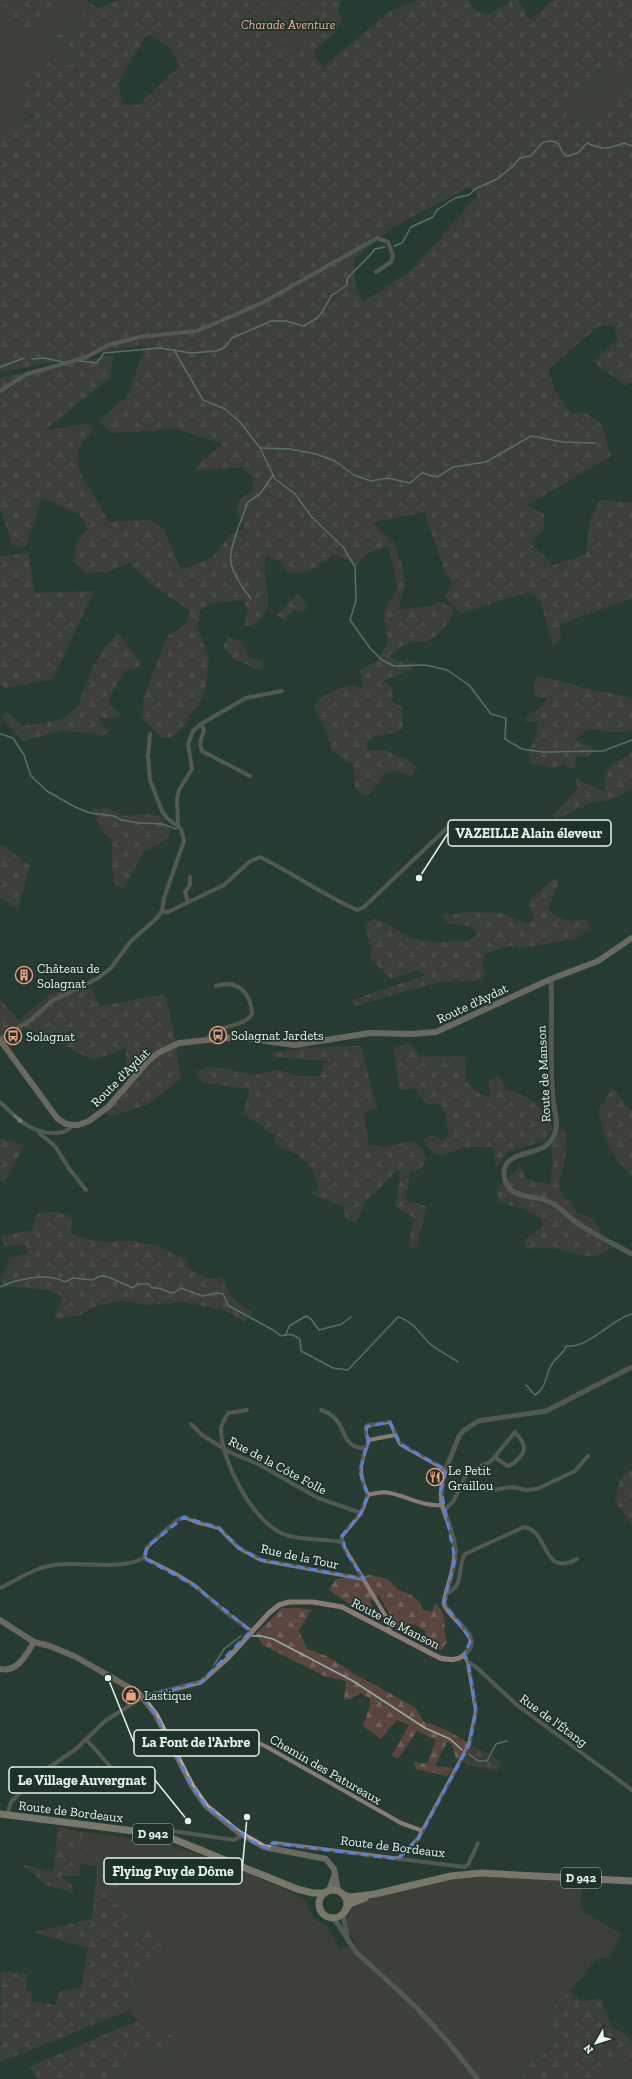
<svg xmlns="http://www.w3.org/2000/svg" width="632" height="2079" font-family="'Zilla Slab',serif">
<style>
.grass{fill:#5a463e}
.forest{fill:url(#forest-firs);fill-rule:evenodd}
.park{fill:url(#park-crowns)}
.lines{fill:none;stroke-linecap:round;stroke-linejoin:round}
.stream{stroke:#94b0a2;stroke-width:1.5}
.minor{stroke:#8b7b75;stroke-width:4}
.tertiary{stroke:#8b7b75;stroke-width:5}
.secondary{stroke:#baa198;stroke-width:6}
.primary{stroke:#debeb2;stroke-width:7}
.oneway{fill:#d1d6d0}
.marked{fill:none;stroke:#5a80df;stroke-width:3;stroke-dasharray:8 5;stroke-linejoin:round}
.labels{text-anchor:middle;stroke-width:3.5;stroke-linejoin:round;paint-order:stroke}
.shield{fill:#1d3229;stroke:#abbab3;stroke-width:1}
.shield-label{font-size:12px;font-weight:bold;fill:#e8f5ee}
.park-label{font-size:13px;font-style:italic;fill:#eaaf98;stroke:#1d3229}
.poi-label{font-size:13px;fill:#e8f5ee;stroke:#1d3229;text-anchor:start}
.street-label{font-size:13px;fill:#e8f5ee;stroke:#1d3229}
.leader{fill:none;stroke:#e8f5ee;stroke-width:1.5}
.callout-dot{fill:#e8f5ee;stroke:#1d3229;stroke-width:1.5}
.callout{fill:#1d3229;stroke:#e8f5ee;stroke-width:1.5}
.callout-label{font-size:14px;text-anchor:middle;font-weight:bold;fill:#e8f5ee}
</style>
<defs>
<pattern id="forest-firs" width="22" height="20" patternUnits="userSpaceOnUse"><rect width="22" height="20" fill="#5a463e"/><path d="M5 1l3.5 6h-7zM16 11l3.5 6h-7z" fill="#72615a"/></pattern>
<pattern id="park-crowns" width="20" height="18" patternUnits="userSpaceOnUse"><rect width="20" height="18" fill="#5a463e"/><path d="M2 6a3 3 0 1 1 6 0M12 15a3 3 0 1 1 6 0" fill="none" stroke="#72615a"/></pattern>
</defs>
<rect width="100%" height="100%" fill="#273d33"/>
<!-- grass -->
<g class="grass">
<polygon points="0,0 12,0 2,9 54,3 51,0 71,0 84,13 60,44 74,49 72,66 25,113 37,122 0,130"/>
<polygon points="618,65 632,68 632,90 614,101 616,109 604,112 585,124 567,117 568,110 586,91 599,71 606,72"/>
<path d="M83,1832L158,1841L213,1859L295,1894L305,1900L310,1912L316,1920L328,1928L340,1949L356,1944C350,1934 342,1918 353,1908C367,1895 465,1874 486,1875C518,1875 551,1881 583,1884L580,1903L584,1912L621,1934L609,1958L596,1959L570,1991L547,2014C550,2020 554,2026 556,2031C561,2048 540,2057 528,2061L522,2079H118L128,2052L172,2048L175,2038L138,2020L128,2011L137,1992L130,1934L125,1929L131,1919L115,1902L127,1883L111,1868L80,1864Z"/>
<polygon points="615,2057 632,2074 632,2079 607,2079"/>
</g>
<!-- forest -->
<g class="forest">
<polygon points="12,0 51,0 54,3 36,34 15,28 1,9"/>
<path d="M71,0H86L97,8L122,0H342L338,8L342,19L334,33L313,52L323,67L388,12L419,0H468L476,11L488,15L511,0H518L530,20L553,0H632V68L618,65L606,72L598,71L586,91L568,110L567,117L585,124L604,112L616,109L613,101L632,90V382L626,386L593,362L618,339L614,326H599L549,368L554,389L571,414L584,412L601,423L611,456L528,505L544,514V529L531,544L553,565L586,554L590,520L600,500L632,503V598L560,624L561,638L553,645L540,600L529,592L461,613L445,597L452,584L445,572L424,512L373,523L394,543L403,568L405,585L398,610L430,606L439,601L452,607L453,616L439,634L427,642H410L398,649L389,656L397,661L417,662L411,670L383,681L393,689L392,701L402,707L403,729L390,734L374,736L366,743L368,750H385L412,762L418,769L408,777L397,770L385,774L371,793L363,795L355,787L353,765L332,751L327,733L314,707L319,698L348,685L363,688L360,670L377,661L389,641C381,614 382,611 398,589L389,546L368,553L355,567L346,559L333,555C319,567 306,575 288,573L279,560L266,557C261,574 272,593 266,610C264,616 256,622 252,627L244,625L248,609L242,600L210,603L200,611L198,628L209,660L206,685L199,705L189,715L186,725L171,738H161L142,717L144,696L167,637L186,624L190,611L148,582L130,563L107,572L86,573L74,562L75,544L88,529L80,515L42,498L26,546L13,547L0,508V378L113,355L110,378L45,430L87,424L93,430L78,449L79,471L109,522L151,520L164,530L181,569L211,559L230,534L245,529L236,511L239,500L252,490L253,478L242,467L195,471L200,462L223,444L177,429L112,433L99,422L128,395L146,344L0,372V130L37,122C20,106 19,108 21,84L31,80L36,57L72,66L74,49L51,39L55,31L66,37L84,13ZM148,34L170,48L180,66L138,105H122L119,83L131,59ZM469,187L478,195L412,270L363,302L356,289L354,260L390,229Z"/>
<polygon points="28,553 35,593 94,591 53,679 6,688 0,684 0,556"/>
<polygon points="298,593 308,608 302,611 294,610 283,620 277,615"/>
<polygon points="118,633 141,664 136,669 125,671 113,690 108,703 122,716 114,719 99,718 105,728 111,731 104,735 63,730 23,741 1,717 7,712 24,726 62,719 78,706 91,670 104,649"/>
<polygon points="228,637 241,641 250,658 261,661 263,666 260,670 234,659 223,647"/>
<path d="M536,677C555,677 574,686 592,690C606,693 619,693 632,699V729C620,735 602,731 590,728L575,739L596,750L588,756L576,757L575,767L569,769L563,764L552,768L532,763L528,754L536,736L538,722L524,721C532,711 541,709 548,698L535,697L534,687Z"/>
<polygon points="632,752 632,789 609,800 586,804 556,820 553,815 578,788 575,778 589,785 605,791 604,774 611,766"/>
<polygon points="108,808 124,816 140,814 159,815 171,830 167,839 143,853 124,888 115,885 112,867 112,843 99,825 92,809"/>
<polygon points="0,844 30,865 18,910 0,898"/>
<path d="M555,878L559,883L548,909C561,921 568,922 585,919L591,927L576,939L526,947L509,946L485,954L482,965L485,975L480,981L440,982L354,1006L352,1000L426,975L418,970L391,979L370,959L372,949L364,925L375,918L412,938L431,942L470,941L478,934L471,926L445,923L443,915L473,912L502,913L528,924L534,919L528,901Z"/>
<polygon points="91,988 101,1006 165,994 177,1048 177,1059 182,1078 147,1105 111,1116 106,1113 131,1085 126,1077 126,1048 93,1060 40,1033 27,1029 0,1039 0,998 18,1021 52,993"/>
<path d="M410,1043L420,1057L465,1056L466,1082L479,1093L490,1097L489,1080L499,1076L507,1090C521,1094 532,1099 541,1110L550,1112L552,1129L545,1141L507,1153L496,1167L493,1147H465L440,1156L432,1151L423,1141L431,1135L442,1141L449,1136L445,1112L440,1104H426L414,1088L400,1090L393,1049Z"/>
<path d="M361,1046L377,1108L364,1114L369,1145L384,1147L413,1141L423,1149L426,1160L420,1170L410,1172L406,1201L427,1206L416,1249L408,1247L414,1218L395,1206L401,1172L396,1171L378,1190L365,1201L361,1213L355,1223L345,1218L344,1207L312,1194L319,1186C308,1159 304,1156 277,1147L274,1135L243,1113L250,1089L204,1083L195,1072L213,1066L254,1075L278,1070L298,1076H320L325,1061L273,1057L272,1052L319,1047Z"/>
<path d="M612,1088L632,1111V1176C609,1153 606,1142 598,1111Z"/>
<path d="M561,1128L565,1132L567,1149L559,1184L562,1197L570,1201L576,1212L594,1220L610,1249C588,1264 575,1251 552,1248C544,1246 535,1248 527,1249L524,1240L542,1227V1219L522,1208L500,1203L496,1189L521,1166L526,1180L550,1184L553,1162L551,1147Z"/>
<path d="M0,1138L24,1145C18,1159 10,1169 4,1183L0,1180Z"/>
<path d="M57,1212L72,1217L71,1233L85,1239L108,1242L130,1241L157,1246L186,1259L188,1268L207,1279L222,1277C230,1297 234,1303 253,1312L245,1322L226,1311L185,1302L146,1305L122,1301L98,1305L80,1315L54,1319L63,1296L47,1290L3,1286L0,1278L9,1264L8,1259L27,1253L26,1245L5,1246L1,1236L32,1230L37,1214Z"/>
<polygon points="630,1469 632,1470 632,1524 615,1502 620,1479"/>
<path d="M370,1575L387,1579L399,1590L411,1595L420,1603L422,1609L432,1612L435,1603C449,1616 442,1626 447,1642L441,1650L425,1646V1631L415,1624L398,1630L379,1595L370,1601L375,1615L352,1606L329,1590L336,1579Z"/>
<polygon points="282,1608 300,1608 311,1610 299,1631 307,1649 329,1657 353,1673 416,1708 423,1721 446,1730 502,1762 497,1771 468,1765 456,1758 452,1745 447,1742 435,1766 454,1768 447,1776 416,1769 414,1762 427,1764 436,1740 417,1731 398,1759 392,1755 409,1725 397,1720 381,1739 363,1726 370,1706 370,1699 361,1693 351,1699 344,1700 346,1681 324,1676 263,1645 256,1634"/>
<polygon points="58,1827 83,1832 79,1876 60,1876 71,1884 74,1893 47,1885 21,1864 53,1872"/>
<polygon points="97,1865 111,1868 127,1883 115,1902 131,1919 125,1929 130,1934 146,1922 162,1947 134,1976 137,1992 128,2011 0,2062 1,1972 28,1974 25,1990 32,1992 31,2001 55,2005 60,1991 81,1988 88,1948 33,1932 92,1919"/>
<path d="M570,1991L582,2002L600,1998L612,2027L626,2035L632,2043V2074L615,2057L607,2079H522L528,2061C540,2057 561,2048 556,2031C554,2026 550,2020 547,2014Z"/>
<polygon points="138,2020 176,2038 172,2048 128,2052 118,2079 38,2079 29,2067"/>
</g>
<!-- park -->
<path class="park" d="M245,0H328C318,23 306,40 287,56L253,19Z"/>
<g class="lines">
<!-- stream -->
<g class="stream">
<path d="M394,246L402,243L411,227L433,217L437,210L455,198L469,195L475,189L497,179L513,166L520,158L531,156L543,142L552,141L558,143L563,153L567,156L578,153L587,143C601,150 609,149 624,143L632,146"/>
<polyline points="174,350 203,400 225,409 240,422 260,448 275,479 295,494 311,516 344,548 355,567 356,601 350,620 370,648 382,660 394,666 425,665 447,670 469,685 491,714 506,718 505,739 522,749 543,752 603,751 632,740"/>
<polyline points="32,359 44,358 63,362"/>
<path d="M80,361L97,363L104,353L160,348L191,353L216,351L224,348L232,338L271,321H286L304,326L317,318L323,311L331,296L347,285V279C356,268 367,260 375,249L385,247"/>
<polyline points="0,367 24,358"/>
<polyline points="260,448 290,449 316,454 335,461 354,475 371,481 387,478 410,483 422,473 437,477 453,467 486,462 531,436 563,442 595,443"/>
<path d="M251,599C243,588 234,576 231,563C228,549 243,516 248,502L260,494L273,475"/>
<polyline points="0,734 13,738 24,755 31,776 47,791 75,807 90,813 114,816 121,820 140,823 162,824 176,829"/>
<path d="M0,1287C17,1279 47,1272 65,1282L73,1278L92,1280L100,1276L108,1277L133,1288L138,1284H149L152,1288C162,1286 165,1293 174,1293L181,1288L202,1296L218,1293L223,1294L229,1306L273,1330L281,1336C290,1334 293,1333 300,1340L301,1351L333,1368L348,1370L398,1317C411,1320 420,1333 429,1343C435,1349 450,1356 458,1362"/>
<polyline points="286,1335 289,1326 306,1316 311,1319 319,1330 342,1324 351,1317"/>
<path d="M526,1385L535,1395C547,1388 545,1375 552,1364C556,1357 564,1354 566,1346C589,1349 611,1319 632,1314"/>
<polyline points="252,1636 261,1636 273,1639 353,1681 425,1728 450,1739 462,1750"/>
<polyline points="214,1665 224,1649 241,1636"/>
<polyline points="469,1754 478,1761 487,1761 496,1744 507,1741"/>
</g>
<!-- minor -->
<g class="minor">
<polyline points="0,391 27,374 87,357 108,345 140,337 197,331 262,303 377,238 388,242 393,256 391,262 376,272"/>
<polyline points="201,724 204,730 200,743 202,751 250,776"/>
<polyline points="178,826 177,799 179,790 192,769 188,744 193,731 201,724 246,698 282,691"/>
<polyline points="188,902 185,892 190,885 190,877"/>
<path d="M162,911L168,912L224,885L249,862L260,857C293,873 323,895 357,910L364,907L449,826"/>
<polyline points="0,1039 32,1019 52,1001 98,978 111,968 131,941 156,919 162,911 164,898 184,841 181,829 167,818 162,811 150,780 148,756 150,734"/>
<path d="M208,1039C212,1025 244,1028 252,1014C251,993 238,979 216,986"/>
<path d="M0,1102C16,1117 30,1133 53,1133C62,1133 67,1132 73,1125"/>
<polyline points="39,1133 55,1146 68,1167 86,1190"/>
<path d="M247,1410L228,1413C226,1417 221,1424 221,1429C221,1461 252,1519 281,1533C299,1541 322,1538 341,1542"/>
<path d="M321,1410C347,1419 339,1438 354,1446C357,1448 363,1448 366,1448"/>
<polyline points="191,1424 202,1435 229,1452 258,1464 318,1498 361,1513"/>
<path d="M395,1435L369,1440C360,1463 357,1472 368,1495C375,1493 383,1491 390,1493C409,1497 423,1507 443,1505"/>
<polyline points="369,1440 366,1435 366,1427 368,1425 390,1422 400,1444 446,1470"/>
<polyline points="460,1488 492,1490 512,1487 526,1490 537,1489 575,1471 588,1456"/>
<polyline points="368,1495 361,1513 342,1536 341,1542 388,1620 390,1632"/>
<path d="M444,1510L453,1502L467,1473L491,1461L515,1432C523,1441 529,1449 518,1459C515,1462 513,1465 508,1466L494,1457"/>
<polyline points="144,1558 147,1547 177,1520 184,1517 196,1522 219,1528 239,1548 261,1560 364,1579"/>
<path d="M0,1588C17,1580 36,1567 54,1565C82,1561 119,1571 144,1558L176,1574L195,1586L225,1612L251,1631"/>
<path d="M446,1594C466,1585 456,1569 465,1554L524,1527C550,1531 541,1578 577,1559"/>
<polyline points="468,1662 476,1667 517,1705 632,1790"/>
<polyline points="217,1732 243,1736 267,1747 401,1823 423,1831"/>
<polyline points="86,1739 116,1773"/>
<polyline points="7,1815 11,1802 38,1775 76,1749 105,1721 143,1697"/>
<polyline points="166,1830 234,1840 243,1835"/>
<polyline points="270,1849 274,1843 464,1867 468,1865 478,1843"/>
<polyline points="398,1859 418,1839 469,1745 476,1711 468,1662 464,1655"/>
</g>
<!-- tertiary -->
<g class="tertiary">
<path d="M551,979C553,1020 549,1060 553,1100C554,1110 559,1123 555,1133C546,1157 522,1148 508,1162C501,1170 504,1183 511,1190C520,1198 537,1196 548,1201C560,1206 568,1217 579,1224C596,1236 614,1244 632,1254"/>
<path d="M143,1697L201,1682L227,1659L269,1613L279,1605L289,1602H313L342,1607L440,1658C449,1660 457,1661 464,1655C487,1636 448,1620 444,1603C447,1585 456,1568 455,1549C454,1533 446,1519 442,1504C438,1480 451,1458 459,1436L463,1431L478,1421L546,1411L632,1367"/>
<polyline points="343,1914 347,1935"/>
<polyline points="331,1917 337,1923 356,1952 415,2006 448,2042 478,2079"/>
</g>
<!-- secondary -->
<g class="secondary">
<polyline points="0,1040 57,1118 66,1124 73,1125 78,1125 89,1121 108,1107 149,1060 158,1053 179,1043 237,1037 295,1045 370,1033 412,1034 436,1032 551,979 598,961 632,938"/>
<polyline points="0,1620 34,1642 50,1646 76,1657 139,1693 156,1715 192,1786 206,1806 238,1832 264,1847 326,1859 334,1869 338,1891"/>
<path d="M0,1669C17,1673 26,1655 34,1642"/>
<polyline points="329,1890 335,1874"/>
</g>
<!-- primary -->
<g class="primary">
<polyline points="0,1814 134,1831 171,1838 297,1889 313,1893 325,1893"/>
<circle cx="333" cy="1904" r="14"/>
<polyline points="344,1895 351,1897 375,1894 451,1876 481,1873 632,1881"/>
<polyline points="346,1909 350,1904 365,1898"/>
</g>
</g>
<!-- one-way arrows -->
<defs><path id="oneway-solid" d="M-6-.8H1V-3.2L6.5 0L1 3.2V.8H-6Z"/></defs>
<use class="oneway" href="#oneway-solid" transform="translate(18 1119) rotate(40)"/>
<!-- marked area -->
<path d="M0 0H632V2079H0ZM390,1422L400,1444L446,1470L441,1490L455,1559L444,1603L471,1640L464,1655L468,1662L476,1711L469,1745L418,1839L398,1859L272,1843L270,1849L253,1842L206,1806L192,1786L156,1715L143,1697L201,1682L251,1631L195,1586L144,1558L147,1547L184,1517L219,1528L239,1548L261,1560L364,1579L346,1552L342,1536L361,1513L368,1495L360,1472L368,1440L366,1427Z" fill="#273d33" fill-opacity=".55" fill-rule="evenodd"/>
<path class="marked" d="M390,1422L400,1444L446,1470L441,1490L455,1559L444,1603L471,1640L464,1655L468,1662L476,1711L469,1745L418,1839L398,1859L272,1843L270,1849L253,1842L206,1806L192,1786L156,1715L143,1697L201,1682L251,1631L195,1586L144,1558L147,1547L184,1517L219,1528L239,1548L261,1560L364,1579L346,1552L342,1536L361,1513L368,1495L360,1472L368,1440L366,1427Z"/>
<!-- icons -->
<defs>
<g id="building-ring" transform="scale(0.9)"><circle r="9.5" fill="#1d3229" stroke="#f2a081" stroke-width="1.5"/><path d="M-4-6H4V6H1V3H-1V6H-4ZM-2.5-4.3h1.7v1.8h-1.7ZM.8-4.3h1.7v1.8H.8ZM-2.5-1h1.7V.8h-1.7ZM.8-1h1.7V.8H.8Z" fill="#f2a081"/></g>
<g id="bus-ring" transform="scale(0.9)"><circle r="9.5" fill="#1d3229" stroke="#f2a081" stroke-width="1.5"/><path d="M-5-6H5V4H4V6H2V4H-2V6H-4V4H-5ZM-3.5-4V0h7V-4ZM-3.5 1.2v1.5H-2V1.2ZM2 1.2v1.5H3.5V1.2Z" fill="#f2a081"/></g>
<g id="restaurant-ring" transform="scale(0.9)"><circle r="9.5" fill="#1d3229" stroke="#f2a081" stroke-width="1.5"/><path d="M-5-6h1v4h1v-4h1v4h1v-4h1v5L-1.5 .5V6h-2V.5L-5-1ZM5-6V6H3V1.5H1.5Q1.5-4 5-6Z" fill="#f2a081"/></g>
<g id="shop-ring" transform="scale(0.9)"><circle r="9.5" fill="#1d3229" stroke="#f2a081" stroke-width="1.5"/><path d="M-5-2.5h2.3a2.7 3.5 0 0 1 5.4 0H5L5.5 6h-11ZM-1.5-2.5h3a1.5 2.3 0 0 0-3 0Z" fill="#f2a081"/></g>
</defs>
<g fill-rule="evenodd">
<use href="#building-ring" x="24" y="975"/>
<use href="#bus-ring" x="218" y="1035"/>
<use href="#bus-ring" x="13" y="1036"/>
<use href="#restaurant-ring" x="435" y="1477"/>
<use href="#shop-ring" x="131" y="1695"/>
</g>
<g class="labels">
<!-- shield labels -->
<g class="shield">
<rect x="133" y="1824" width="40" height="20" rx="3"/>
<rect x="561" y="1868" width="40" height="20" rx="3"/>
</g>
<g class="shield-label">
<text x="153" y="1838">D 942</text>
<text x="581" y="1882">D 942</text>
</g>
<!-- park labels -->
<g class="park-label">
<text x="288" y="29">Charade Aventure</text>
</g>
<!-- poi labels -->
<g class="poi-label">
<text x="37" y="973">Château de<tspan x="37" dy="15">Solagnat</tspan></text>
<text x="231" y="1040">Solagnat Jardets</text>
<text x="26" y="1041">Solagnat</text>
<text x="448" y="1475">Le Petit<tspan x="448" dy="15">Graillou</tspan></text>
<text x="144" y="1700">Lastique</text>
</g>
<!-- street labels -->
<g class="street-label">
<text transform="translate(472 1003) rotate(-25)" y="5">Route d'Aydat</text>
<text transform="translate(543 1074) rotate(-93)" y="5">Route de Manson</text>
<text transform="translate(120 1077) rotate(-45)" y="5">Route d'Aydat</text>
<text transform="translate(278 1465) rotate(28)" y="5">Rue de la Côte Folle</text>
<text transform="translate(300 1556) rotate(12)" y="5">Rue de la Tour</text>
<text transform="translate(396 1623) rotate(27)" y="5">Route de Manson</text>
<text transform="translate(554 1720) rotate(36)" y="5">Rue de l'Étang</text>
<text transform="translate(326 1769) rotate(30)" y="5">Chemin des Patureaux</text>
<text transform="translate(71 1811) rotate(7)" y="5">Route de Bordeaux</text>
<text transform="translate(393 1846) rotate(7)" y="5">Route de Bordeaux</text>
</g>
</g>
<!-- callouts -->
<path class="leader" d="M419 878L448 833M108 1678L134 1743M188 1821L155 1780M247 1817L242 1871"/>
<g class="callout-dot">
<circle cx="419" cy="878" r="4"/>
<circle cx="108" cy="1678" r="4"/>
<circle cx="188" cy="1821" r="4"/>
<circle cx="247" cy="1817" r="4"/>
</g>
<g class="callout">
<rect x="448" y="820" width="163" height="26" rx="4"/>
<rect x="134" y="1730" width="125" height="26" rx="4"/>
<rect x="9" y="1767" width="146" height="26" rx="4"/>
<rect x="104" y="1858" width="138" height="26" rx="4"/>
</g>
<g class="callout-label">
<text x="529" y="838">VAZEILLE Alain éleveur</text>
<text x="196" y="1747">La Font de l'Arbre</text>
<text x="82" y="1785">Le Village Auvergnat</text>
<text x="173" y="1876">Flying Puy de Dôme</text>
</g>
<!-- north arrow -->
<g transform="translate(596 2043) rotate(231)" stroke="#1d3229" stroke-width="3" paint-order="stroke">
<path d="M0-3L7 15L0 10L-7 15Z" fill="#e8f5ee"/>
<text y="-6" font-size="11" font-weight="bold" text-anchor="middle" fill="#e8f5ee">N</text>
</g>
</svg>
